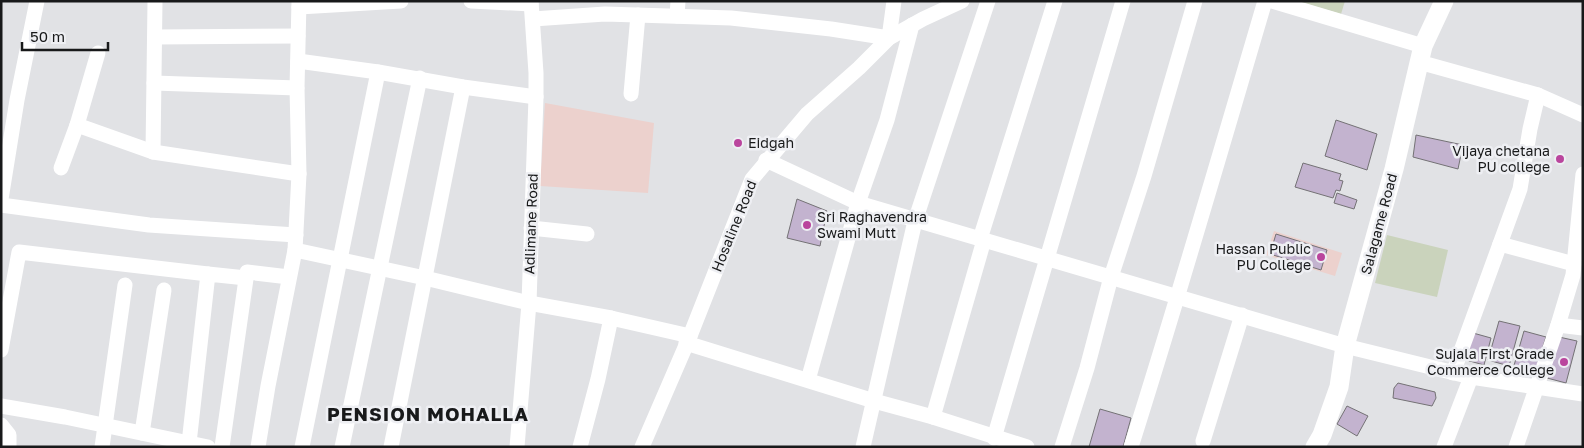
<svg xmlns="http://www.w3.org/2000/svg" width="1584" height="448" font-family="'Golos Text',sans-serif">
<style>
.education{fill:#ecd1cd}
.green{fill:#cad3bc}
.building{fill:#c3b3cf;stroke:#747275}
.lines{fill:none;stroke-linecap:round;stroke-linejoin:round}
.minor{stroke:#fff;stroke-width:15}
.major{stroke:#fff;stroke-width:19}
.poi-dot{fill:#ba459d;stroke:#eeeff3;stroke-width:2}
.labels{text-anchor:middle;stroke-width:5;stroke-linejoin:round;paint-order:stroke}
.poi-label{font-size:14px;fill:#18191a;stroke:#eeeff3;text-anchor:end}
.street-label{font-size:14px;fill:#18191a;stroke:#eeeff3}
.district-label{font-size:19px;font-weight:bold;letter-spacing:1px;fill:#18191a;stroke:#eeeff3}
</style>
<rect width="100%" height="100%" fill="#e1e2e5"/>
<!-- education -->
<g class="education">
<polygon points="545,103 654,123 648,193 540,186"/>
<polygon points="1274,231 1342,253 1335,276 1266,255"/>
</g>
<!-- green -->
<g class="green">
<polygon points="1297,1 1345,1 1341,14"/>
<polygon points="1387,235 1448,250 1437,297 1375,283"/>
</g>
<!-- building -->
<g class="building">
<polygon points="1336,120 1377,134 1367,170 1325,156"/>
<polygon points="1416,135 1463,145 1458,169 1413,157"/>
<polygon points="1303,163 1341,174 1339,180 1343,181 1340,191 1336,190 1333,198 1295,187"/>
<polygon points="1337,193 1357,200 1354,209 1334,203"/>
<polygon points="797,199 827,211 820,246 787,238"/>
<polygon points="1276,234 1327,250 1321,270 1270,254"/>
<polygon points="1499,321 1520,326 1509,366 1488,360"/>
<polygon points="1524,331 1546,337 1534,375 1513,369"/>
<polygon points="1473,333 1491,338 1484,365 1466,360"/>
<polygon points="1559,337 1577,341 1566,383 1547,378"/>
<polygon points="1398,383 1435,392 1436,398 1432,406 1393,398 1394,388"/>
<polygon points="1347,406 1368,416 1357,436 1337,424"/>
<polygon points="1100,409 1131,418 1123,447 1089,447"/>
</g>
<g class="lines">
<!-- minor -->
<g class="minor">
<polyline points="471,1 531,4"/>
<polyline points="1272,1 1423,46"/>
<polyline points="299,7 401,1"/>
<polyline points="677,16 678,1"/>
<polyline points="533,19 605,14 731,18 831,29 889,38 894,1"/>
<polyline points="155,37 298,36"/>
<polyline points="298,61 378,72 463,87 536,97"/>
<polyline points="1419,62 1538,95"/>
<polyline points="154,83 297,88"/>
<polyline points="631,94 638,15"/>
<polyline points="77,125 153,152 299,174"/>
<polyline points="153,152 155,1"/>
<polyline points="766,160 858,203 1345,346 1471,377 1583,394"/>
<polyline points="61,168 77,125 98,53"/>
<polyline points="1,199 17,100 37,1"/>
<polyline points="1,205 149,225 296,235"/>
<polyline points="531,228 587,234"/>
<polyline points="980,239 1055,1"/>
<polyline points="1500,244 1574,264"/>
<polyline points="295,250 425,278 529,303 611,318 598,379 580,447"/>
<polyline points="611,318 690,336"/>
<polyline points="1558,325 1583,328"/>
<polyline points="686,343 874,401 933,417 1027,447"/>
<polyline points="1,350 19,252 208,274"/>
<polyline points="1453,373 1520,189 1530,129 1538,95 1583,115"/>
<polyline points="808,380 858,203 887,120 912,25"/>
<polyline points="1,406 65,417 208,447"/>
<polyline points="933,417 984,240"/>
<polyline points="1,425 9,435 9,447"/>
<polyline points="142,433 164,290"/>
<polyline points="994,438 1123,1"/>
<polyline points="1203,441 1242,315"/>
<polyline points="189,443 208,274 246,278"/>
<polyline points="102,447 125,285"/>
<polyline points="222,447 247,272 289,277"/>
<polyline points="258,447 268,386 295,250 299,174 297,88 299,1"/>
<polyline points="302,447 378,72"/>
<polyline points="342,447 420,78"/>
<polyline points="391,447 463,87"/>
<polyline points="517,447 529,303 536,97 536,73 531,1"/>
<polyline points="642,447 690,336 752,179 807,114 859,68 889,38 923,19 962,1"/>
<polyline points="863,447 915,221 988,1"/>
<polyline points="1062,447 1087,368 1111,277 1144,176 1195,1"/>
<path d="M1131,447C1178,299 1221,150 1265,1"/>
<polyline points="1444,447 1471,377"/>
<polyline points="1516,447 1558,325 1573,275 1583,174"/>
</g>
<!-- major -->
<polyline class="major" points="1315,447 1322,435 1339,387 1345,346 1394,169 1423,46 1444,1"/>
</g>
<!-- markers -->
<g class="poi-dot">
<circle cx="738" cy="143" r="5"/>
<circle cx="1560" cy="159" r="5"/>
<circle cx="807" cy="225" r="5"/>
<circle cx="1321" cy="257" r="5"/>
<circle cx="1564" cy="362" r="5"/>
</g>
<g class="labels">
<!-- poi labels -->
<g class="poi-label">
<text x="748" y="148" text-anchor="start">Eidgah</text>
<text x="1550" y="156">Vijaya chetana<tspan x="1550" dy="16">PU college</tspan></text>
<text x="817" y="222" text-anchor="start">Sri Raghavendra<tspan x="817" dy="16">Swami Mutt</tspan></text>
<text x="1311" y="254">Hassan Public<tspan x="1311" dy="16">PU College</tspan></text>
<text x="1554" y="359">Sujala First Grade<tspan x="1554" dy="16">Commerce College</tspan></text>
</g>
<!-- street labels -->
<g class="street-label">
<text transform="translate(531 224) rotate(-88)" y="5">Adlimane Road</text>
<text transform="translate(1379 224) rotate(-75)" y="5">Salagame Road</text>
<text transform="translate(734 226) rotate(-68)" y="5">Hosaline Road</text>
</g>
<!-- district labels -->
<g class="district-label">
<text x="428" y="421">PENSION MOHALLA</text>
</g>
</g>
<!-- border -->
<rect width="1584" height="448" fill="none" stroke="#18191a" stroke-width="5"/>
<!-- scale -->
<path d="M22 42v8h86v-8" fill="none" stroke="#18191a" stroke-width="2.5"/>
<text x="30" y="42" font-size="15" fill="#18191a" stroke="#eeeff3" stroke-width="4" paint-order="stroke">50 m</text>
</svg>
